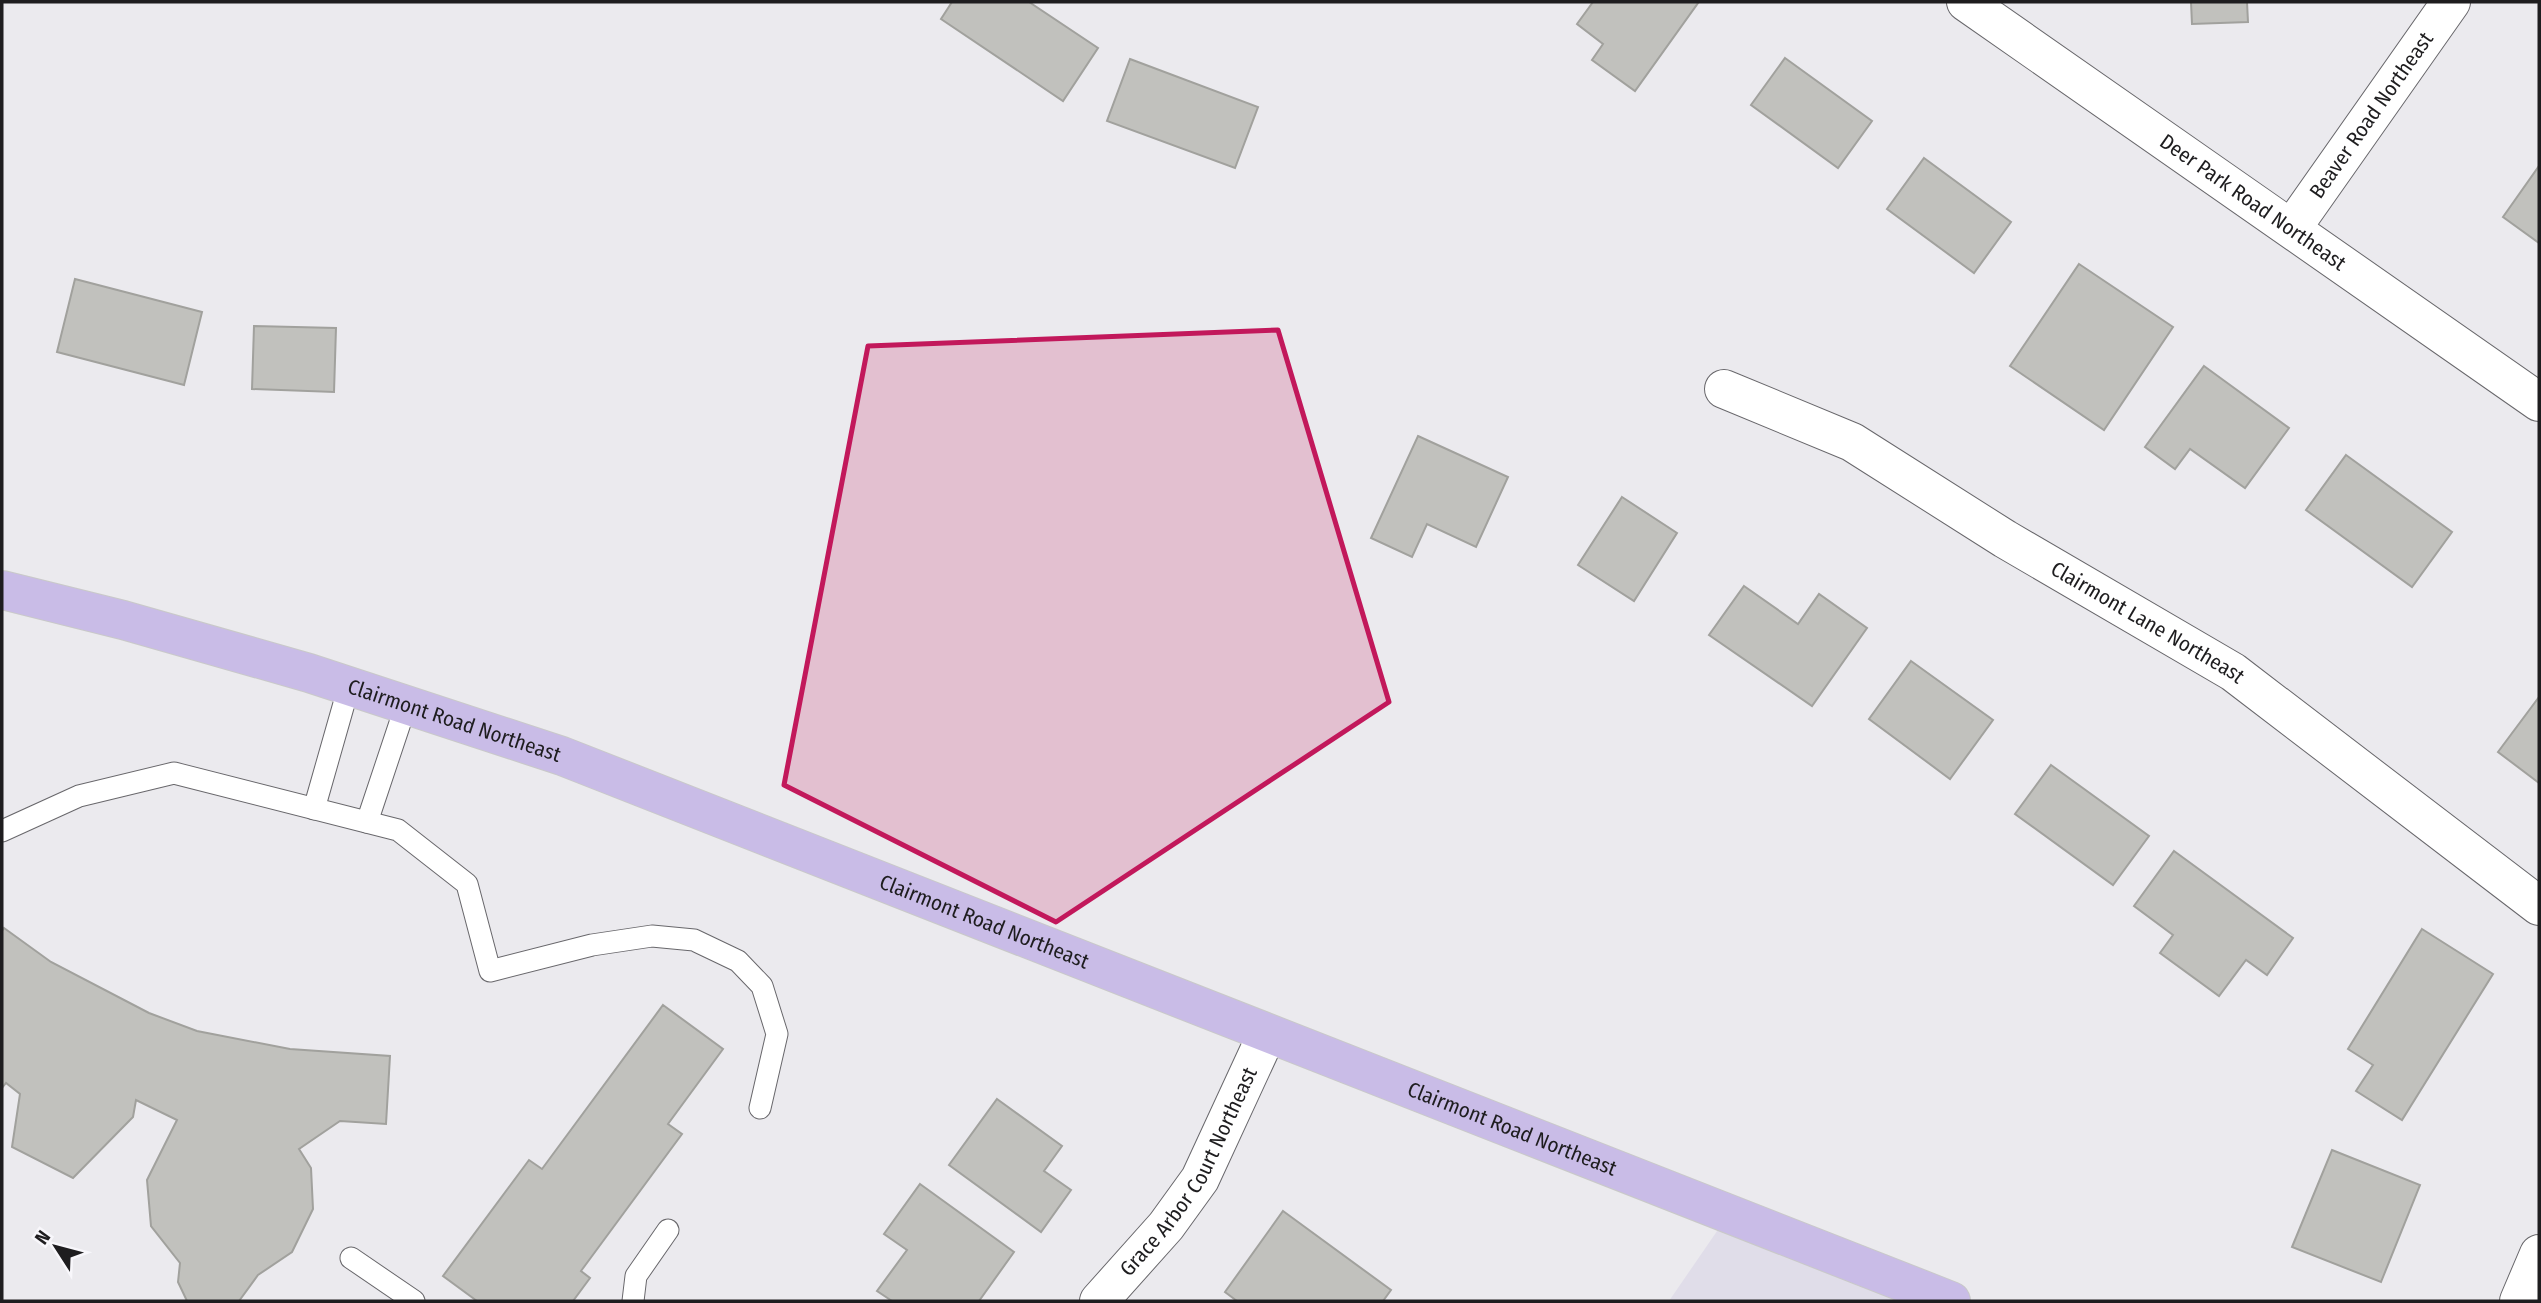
<svg xmlns="http://www.w3.org/2000/svg" width="2541" height="1303" font-family="'Fira Sans Condensed',sans-serif">
<style>
.built{fill:#e0dde9}
.building{fill:#c1c1bd;stroke:#a1a19d;stroke-width:2}
.lines{fill:none;stroke-linecap:round;stroke-linejoin:round}
.service-casing{stroke:#68676b;stroke-width:23}
.minor-casing{stroke:#68676b;stroke-width:40}
.primary-casing{stroke:#c9c9c9;stroke-width:40}
.service{stroke:#fff;stroke-width:21}
.minor{stroke:#fff;stroke-width:38}
.primary{stroke:#c9bce7;stroke-width:38}
.marked{fill:#c2185b;fill-opacity:0.2;stroke:#c2185b;stroke-width:5;stroke-linejoin:round}
.labels{text-anchor:middle;stroke-width:7;stroke-linejoin:round;paint-order:stroke}
.street-label{font-size:21px;fill:#1e1d1f;stroke:#f8f7fb}
</style>
<rect width="100%" height="100%" fill="#ebeaee"/>
<!-- built -->
<polygon class="built" points="1735,1205 1974,1301 1669,1301"/>
<!-- building -->
<g class="building">
<polygon points="952,2 1029,2 1098,48 1063,101 941,19"/>
<polygon points="1593,2 1697,2 1698,3 1635,91 1592,60 1603,44 1577,24"/>
<polygon points="2191,2 2247,2 2248,22 2192,24"/>
<polygon points="1785,58 1872,121 1838,168 1751,105"/>
<polygon points="1130,59 1258,107 1235,168 1107,121"/>
<polygon points="1924,158 2011,222 1974,273 1887,209"/>
<polygon points="2539,166 2539,243 2503,217"/>
<polygon points="2079,264 2173,327 2104,430 2010,366"/>
<polygon points="75,279 202,312 184,385 57,352"/>
<polygon points="254,326 336,328 334,392 252,389"/>
<polygon points="2204,366 2289,428 2245,488 2190,449 2175,469 2145,447"/>
<polygon points="1418,436 1508,477 1476,547 1427,524 1412,557 1371,538"/>
<polygon points="2346,455 2452,532 2412,587 2306,510"/>
<polygon points="1622,497 1677,533 1634,601 1578,565"/>
<polygon points="1744,586 1798,624 1819,594 1867,628 1812,706 1709,635"/>
<polygon points="1911,661 1993,720 1950,779 1869,719"/>
<polygon points="2539,697 2539,783 2498,752"/>
<polygon points="2051,765 2149,836 2113,885 2015,814"/>
<polygon points="2174,851 2293,938 2267,975 2246,960 2219,996 2160,953 2173,935 2134,906"/>
<polygon points="4,928 51,962 149,1013 197,1031 290,1049 390,1056 386,1124 340,1121 299,1149 311,1168 313,1209 292,1252 258,1275 239,1301 187,1301 178,1282 180,1263 151,1226 147,1180 177,1120 136,1100 133,1117 73,1178 12,1147 20,1094 6,1083 2,1088 2,931"/>
<polygon points="2422,929 2493,974 2402,1120 2356,1091 2373,1065 2348,1049"/>
<polygon points="663,1005 723,1049 668,1124 682,1134 581,1271 590,1278 573,1301 477,1301 443,1276 529,1160 542,1169"/>
<polygon points="997,1099 1062,1146 1044,1171 1071,1190 1041,1232 949,1165"/>
<polygon points="2332,1150 2420,1185 2381,1282 2292,1247"/>
<polygon points="920,1184 1014,1252 979,1301 892,1301 877,1291 907,1250 884,1234"/>
<polygon points="1283,1211 1391,1290 1383,1301 1237,1301 1225,1292"/>
</g>
<g class="lines">
<!-- service casing -->
<g class="service-casing">
<g id="service">
<polyline points="314,809 349,686"/>
<polyline points="367,822 406,705"/>
<polyline points="2,831 79,796 174,773 398,830 467,884 490,971 592,945 652,936 694,940 738,961 762,986 777,1034 760,1108"/>
<polyline points="351,1258 414,1301"/>
<polyline points="633,1301 636,1276 668,1230"/>
</g>
</g>
<!-- minor casing -->
<g class="minor-casing">
<g id="minor">
<path id="s1" d="M1966,2L2539,402"/>
<path id="s2" d="M2292,228L2451,2"/>
<path id="s3" d="M1724,389L1852,442L2005,539L2233,672L2539,906"/>
<path id="s4" d="M1099,1301L1166,1226L1200,1179L1267,1034"/>
<polyline points="2519,1301 2539,1254"/>
</g>
</g>
<!-- primary casing -->
<g class="primary-casing">
<g id="primary">
<path id="s5" d="M2,590L123,620L309,673L562,756L1951,1301"/>
</g>
</g>
<!-- service -->
<use href="#service" class="service"/>
<!-- minor -->
<use href="#minor" class="minor"/>
<!-- primary -->
<use href="#primary" class="primary"/>
</g>
<!-- marked area -->
<path class="marked" d="M1278,330L1389,702L1056,922L784,785L868,346Z"/>
<g class="labels">
<!-- street labels -->
<g class="street-label">
<text dy="7" stroke="none"><textPath href="#s2" startOffset="138">Beaver Road Northeast</textPath></text>
<text dy="7" stroke="none"><textPath href="#s1" startOffset="350">Deer Park Road Northeast</textPath></text>
<text dy="7" stroke="none"><textPath href="#s3" startOffset="485">Clairmont Lane Northeast</textPath></text>
<text dy="7" stroke="none"><textPath href="#s5" startOffset="471">Clairmont Road Northeast</textPath></text>
<text dy="7" stroke="none"><textPath href="#s5" startOffset="1038">Clairmont Road Northeast</textPath></text>
<text dy="7" stroke="none"><textPath href="#s5" startOffset="1605">Clairmont Road Northeast</textPath></text>
<text dy="7" stroke="none"><textPath href="#s4" startOffset="159">Grace Arbor Court Northeast</textPath></text>
</g>
</g>
<!-- border -->
<rect width="2541" height="1303" fill="none" stroke="#1e1d1f" stroke-width="7"/>
<!-- north arrow -->
<g transform="translate(56 1247) rotate(306)" stroke="#f8f7fb" stroke-width="5" paint-order="stroke">
<path d="M0-5L12 26L0 18L-12 26Z" fill="#1e1d1f"/>
<text y="-10" font-size="19" font-weight="bold" text-anchor="middle" fill="#1e1d1f">N</text>
</g>
</svg>
